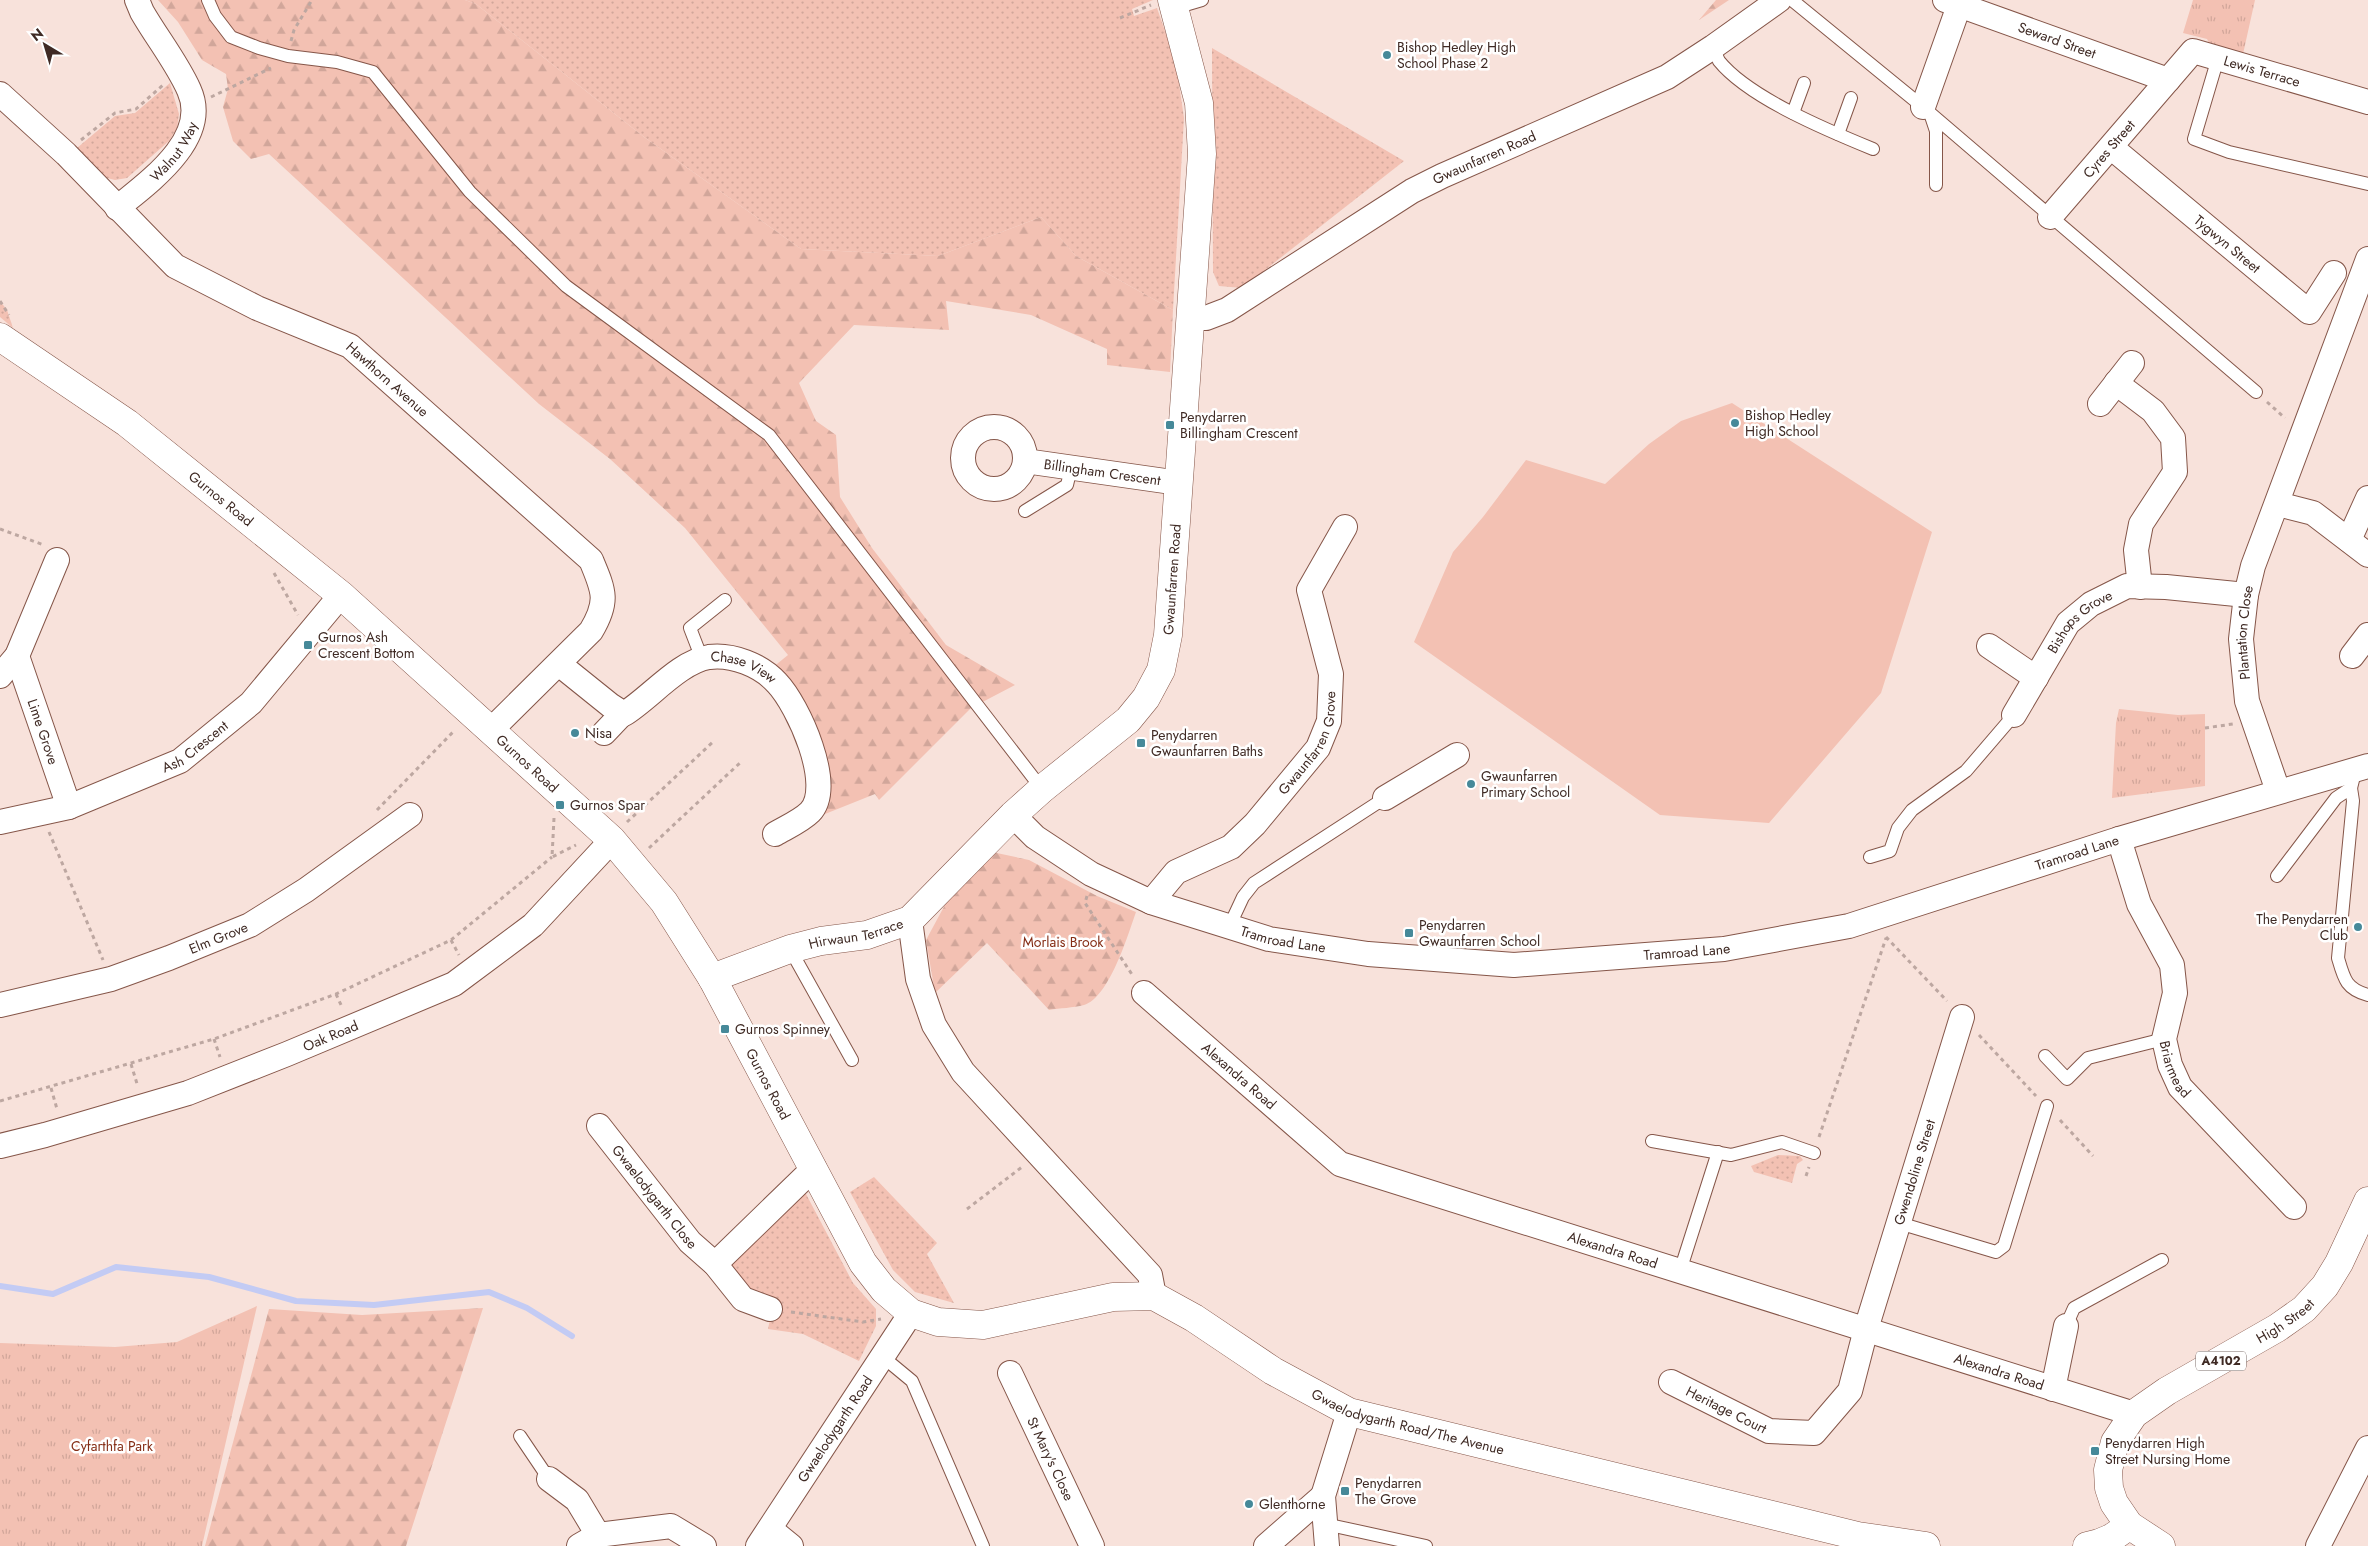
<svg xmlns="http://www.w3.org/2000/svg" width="2368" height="1546" font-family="Jost,sans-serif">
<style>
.grass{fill:url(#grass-dots)}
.forest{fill:url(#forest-firs)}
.park{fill:url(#park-tufts)}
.pitch{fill:#f3c1b3}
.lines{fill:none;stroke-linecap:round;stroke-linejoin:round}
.stream{stroke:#c3cbf4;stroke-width:6}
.service-casing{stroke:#855649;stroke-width:14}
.minor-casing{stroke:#855649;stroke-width:26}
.tertiary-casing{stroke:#855649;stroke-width:29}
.primary-casing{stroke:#855649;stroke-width:29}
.path{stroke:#bda7a1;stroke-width:3;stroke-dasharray:4 4;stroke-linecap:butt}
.service{stroke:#fff;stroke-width:12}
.minor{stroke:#fff;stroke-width:24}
.tertiary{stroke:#fff;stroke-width:28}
.primary{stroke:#fff;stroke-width:28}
.poi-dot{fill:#468999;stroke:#fff;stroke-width:2}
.labels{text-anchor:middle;stroke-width:5;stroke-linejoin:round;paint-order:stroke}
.shield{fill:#fff;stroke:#796a66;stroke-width:1}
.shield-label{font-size:12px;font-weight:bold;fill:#3f2a24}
.street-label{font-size:14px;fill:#3f2a24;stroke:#fff}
.poi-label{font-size:14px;fill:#3f2a24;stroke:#fff;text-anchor:start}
.park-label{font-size:14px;fill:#852e16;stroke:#fff}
</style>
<defs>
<pattern id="grass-dots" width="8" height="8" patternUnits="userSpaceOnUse" patternTransform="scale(1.25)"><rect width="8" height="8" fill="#f3c1b3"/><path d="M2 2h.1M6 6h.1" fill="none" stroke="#d1a69a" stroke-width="1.8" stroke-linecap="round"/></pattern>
<pattern id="forest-firs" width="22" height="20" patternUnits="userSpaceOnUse" patternTransform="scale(1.25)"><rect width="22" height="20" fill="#f3c1b3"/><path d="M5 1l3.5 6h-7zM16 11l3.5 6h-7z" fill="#d1a69a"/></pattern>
<pattern id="park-tufts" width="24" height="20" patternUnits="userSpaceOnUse" patternTransform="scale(1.25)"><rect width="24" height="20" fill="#f3c1b3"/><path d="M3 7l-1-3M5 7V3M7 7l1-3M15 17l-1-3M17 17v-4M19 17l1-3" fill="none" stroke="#d1a69a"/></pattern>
</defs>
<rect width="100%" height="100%" fill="#f8e2db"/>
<!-- grass -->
<g class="grass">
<polygon points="465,0 1153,0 1132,9 1134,16 1157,8 1176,63 1184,118 1173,310 1076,256 1041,217 938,256 801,249 644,137 476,4"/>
<polygon points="1212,48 1404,161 1242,288 1219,286 1213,272"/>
<polygon points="170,83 179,114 177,128 169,141 127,178 115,180 103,177 77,148 115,116 135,113"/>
<polygon points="0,301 7,310 13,328 0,317"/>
<polygon points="1778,1155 1800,1156 1803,1160 1797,1164 1792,1183 1754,1172 1751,1166"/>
<polygon points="874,1177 937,1243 927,1254 954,1303 915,1292 893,1270 850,1192"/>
<polygon points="794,1194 806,1194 853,1283 876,1309 876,1326 859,1361 803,1334 768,1329 773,1305 749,1295 729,1269 730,1258"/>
</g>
<!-- forest -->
<g class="forest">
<polygon points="158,0 465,0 476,4 644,137 801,249 938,256 1041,217 1076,256 1173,310 1170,372 1107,365 1107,349 1031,315 946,301 949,330 854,325 799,383 816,421 836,435 840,497 872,548 946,645 1015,685 971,708 879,800 875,794 820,816 827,791 772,668 788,655 685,528 610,459 539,404 269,154 251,159 233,141 223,107 228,89 226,74 202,60 178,22"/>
<polygon points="1716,0 1729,0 1699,20"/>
<path d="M992,852L1029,860L1097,896L1136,912C1128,935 1109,998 1084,1005C1073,1008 1060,1008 1049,1010L987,943L935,993L926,940L953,890Z"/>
<polygon points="483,1308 406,1546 205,1546 269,1309 362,1315"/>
</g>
<!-- park -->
<g class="park">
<polygon points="2193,0 2255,0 2243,54 2209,43 2207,39 2183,33"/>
<polygon points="2119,709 2178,715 2205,714 2205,786 2112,798 2116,723"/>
<polygon points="257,1306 202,1546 0,1546 0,1343 115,1347 177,1342"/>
</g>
<!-- pitch -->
<polygon class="pitch" points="1732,403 1932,532 1881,693 1769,823 1660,815 1414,642 1453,552 1483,517 1526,460 1605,484 1649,444 1681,421"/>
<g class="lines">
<!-- stream -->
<polyline class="stream" points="0,1286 53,1294 116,1267 209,1277 296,1301 374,1305 489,1292 527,1308 572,1336"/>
<!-- service casing -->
<g class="service-casing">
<g id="service">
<polyline points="208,0 215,16 231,37 259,48 288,56 337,62 373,72 470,192 566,286 769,435 1042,789"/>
<polyline points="1792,0 1923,107 2256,392"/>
<polyline points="1175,8 1202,0"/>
<path d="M1713,47C1715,51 1717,57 1719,61C1749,98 1829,131 1873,149"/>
<polyline points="2218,58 2194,139 2229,152 2368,184"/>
<polyline points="1793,113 1804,83"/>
<polyline points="1930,113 1936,131 1936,185"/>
<polyline points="1838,134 1851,98"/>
<polyline points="1025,511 1067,485 1071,468"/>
<polyline points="702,659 690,628 725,600"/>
<path d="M2351,788L2353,801L2338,958C2344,979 2346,989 2368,995"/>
<polyline points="1870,857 1890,851 1898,828 1912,810 1966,771 2014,715"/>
<polyline points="2277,876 2336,798 2351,788 2353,780"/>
<polyline points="1229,927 1243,897 1254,883 1385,798"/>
<polyline points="790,949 852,1060"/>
<polyline points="2045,1056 2067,1079 2088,1058 2164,1039"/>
<polyline points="1652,1141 1731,1155 1782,1142 1814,1153"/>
<polyline points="1899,1223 1996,1252 2004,1246 2047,1106"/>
<polyline points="1680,1271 1718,1152"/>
<polyline points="2066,1326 2074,1308 2162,1260"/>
<polyline points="883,1357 912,1381 983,1546"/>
<polyline points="520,1436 549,1479"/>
<polyline points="1325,1524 1426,1546"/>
</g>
</g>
<!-- minor casing -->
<g class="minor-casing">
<g id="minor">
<path id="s1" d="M1945,0L2168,80"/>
<path id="s2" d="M0,94L66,154L175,266L257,308L350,346L591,560C604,591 609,601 591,631L492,729"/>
<polyline points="1923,107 1961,0"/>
<path id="s3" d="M2112,148L2309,312L2334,273"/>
<path id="s4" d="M117,208C149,182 211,138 189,90C177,63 157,38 142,12L137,0"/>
<path id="s5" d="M2050,217L2193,51L2368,102"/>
<path id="s6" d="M1192,318H1206L1227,310L1412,191L1442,176L1667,77L1713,47L1779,0"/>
<polyline points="2116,383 2153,411 2173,438 2175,472 2141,524 2136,550 2140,587"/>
<polyline points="2100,404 2132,363"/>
<circle cx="994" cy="458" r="31"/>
<path id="s7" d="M1025,461L1179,483"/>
<polyline points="2278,504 2313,513 2368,555"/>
<polyline points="2349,540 2368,498"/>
<polyline points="1989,646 2036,678"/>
<path id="s8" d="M17,656L69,807"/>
<polyline points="2352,656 2368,635"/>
<path id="s9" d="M559,664L610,705L624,714C650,698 679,662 709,657C732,654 761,665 777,683C798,705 835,786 810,812C801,821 785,828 775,834"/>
<polyline points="0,676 17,656 57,560"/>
<path id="s10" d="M2014,715L2068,623L2091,604L2127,586L2166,587L2246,595"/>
<polyline points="604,733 623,713"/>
<path id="s11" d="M2278,791L2247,701L2241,639L2246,595L2253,566L2368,259"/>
<polyline points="1385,798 1457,755"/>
<path id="s12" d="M1013,815L1035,837L1091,874L1151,902L1269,939L1368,954L1514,965L1724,949L1849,926L2119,839L2368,766"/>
<path id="s13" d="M0,822L69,807L180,761L251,703L341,595"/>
<path id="s14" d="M2119,839L2139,904L2172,965L2175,993L2164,1039L2170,1065L2180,1087L2294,1207"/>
<path id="s15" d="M1151,902L1176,872L1231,847L1255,824L1318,748L1329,721L1331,674L1309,590L1345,527"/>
<polyline points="910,920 918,979 934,1025 963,1072 1150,1275 1154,1296"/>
<path id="s16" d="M1144,993L1340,1164L2134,1414"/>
<path id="s17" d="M0,1005L111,979L169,958L250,925L306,890L410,815"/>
<path id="s18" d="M599,1126L690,1242L715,1264L743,1299L770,1309"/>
<path id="s19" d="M0,1146L45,1135L188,1093L287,1054L454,984L533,925L612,840"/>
<polyline points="715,1264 814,1168"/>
<path id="s20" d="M1010,1373L1092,1546"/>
<path id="s21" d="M1671,1382L1769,1431L1814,1433L1850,1391L1866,1329L1962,1017"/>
<polyline points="2053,1389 2066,1326"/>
<polyline points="549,1479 577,1500 598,1535 671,1526 704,1546"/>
<polyline points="770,1529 791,1546"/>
<polyline points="579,1546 598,1535"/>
<path id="s22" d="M758,1546L911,1313"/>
<polyline points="1266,1546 1323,1496"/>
<polyline points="1327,1546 1323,1496 1349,1412"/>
<polyline points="2318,1546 2368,1448"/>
</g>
</g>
<!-- tertiary casing -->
<g class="tertiary-casing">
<g id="tertiary">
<path id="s23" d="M0,337L127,423L341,595L612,840L664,902L712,978L863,1263L884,1290L911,1313L938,1322L983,1325L1113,1297L1154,1296L1194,1318L1273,1371L1349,1412L1858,1536L1926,1546"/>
<path id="s24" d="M712,978L790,949L821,941L867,935L910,920L1013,815L1042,789L1128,720L1146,698L1161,670L1168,635L1202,154L1199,103L1172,0"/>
<path d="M2087,1546C2105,1543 2116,1536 2129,1525"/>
</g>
</g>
<!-- primary casing -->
<g class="primary-casing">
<g id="primary">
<path id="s25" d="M2161,1546L2129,1525L2114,1503L2109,1488L2108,1470L2115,1442L2134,1414L2167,1391L2277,1328L2304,1309L2325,1286L2339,1263L2368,1201"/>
</g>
</g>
<!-- path -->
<g class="path">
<polyline points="1120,18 1151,5"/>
<polyline points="291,41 294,30 312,0"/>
<polyline points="211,97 271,68"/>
<polyline points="81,140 115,113 136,109 163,85"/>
<polyline points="0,301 9,315"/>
<polyline points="2267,402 2285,418"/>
<polyline points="0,529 44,545"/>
<polyline points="274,573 298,615"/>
<polyline points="2205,728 2233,724"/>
<polyline points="377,810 455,730"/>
<polyline points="554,818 552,857 576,845"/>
<polyline points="627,822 714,741"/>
<polyline points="49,832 103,960"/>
<polyline points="649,848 742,761"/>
<polyline points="1087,896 1085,903 1133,976"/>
<polyline points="1886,937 1947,1001"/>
<polyline points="451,940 459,955"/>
<polyline points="336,994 342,1007"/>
<polyline points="1979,1035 2036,1096"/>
<polyline points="214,1039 220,1057"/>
<polyline points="131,1064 138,1087"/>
<polyline points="51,1088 57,1109"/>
<polyline points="0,1101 214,1039 336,994 451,940 552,857"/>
<polyline points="2060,1120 2093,1156"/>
<polyline points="1819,1137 1886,938"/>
<polyline points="1806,1176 1809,1167"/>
<polyline points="967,1209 1022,1167"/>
<polyline points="791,1312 863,1322 881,1319"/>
</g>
<!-- service -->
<use href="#service" class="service"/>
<!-- minor -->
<use href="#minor" class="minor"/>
<!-- tertiary -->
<use href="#tertiary" class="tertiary"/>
<!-- primary -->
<use href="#primary" class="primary"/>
</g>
<!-- markers -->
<g class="poi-dot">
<circle cx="1387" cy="55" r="5"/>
<circle cx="1735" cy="423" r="5"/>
<rect x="1165" y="420" width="10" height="10" rx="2.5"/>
<rect x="303" y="640" width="10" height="10" rx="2.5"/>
<circle cx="575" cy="733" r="5"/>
<rect x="1136" y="738" width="10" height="10" rx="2.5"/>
<circle cx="1471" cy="784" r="5"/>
<rect x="555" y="800" width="10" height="10" rx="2.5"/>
<circle cx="2358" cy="927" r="5"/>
<rect x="1404" y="928" width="10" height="10" rx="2.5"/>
<rect x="720" y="1024" width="10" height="10" rx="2.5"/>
<rect x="2090" y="1446" width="10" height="10" rx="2.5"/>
<rect x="1340" y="1486" width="10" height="10" rx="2.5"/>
<circle cx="1249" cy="1504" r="5"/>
</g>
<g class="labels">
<!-- shield labels -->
<rect class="shield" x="2196" y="1351.5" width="50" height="19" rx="4"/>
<g class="shield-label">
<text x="2221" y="1365">A4102</text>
</g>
<!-- street labels -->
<g class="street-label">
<text dy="5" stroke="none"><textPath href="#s1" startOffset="119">Seward Street</textPath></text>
<text dy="5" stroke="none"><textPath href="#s5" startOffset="291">Lewis Terrace</textPath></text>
<text dy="5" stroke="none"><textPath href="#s4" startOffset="81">Walnut Way</textPath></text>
<text dy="5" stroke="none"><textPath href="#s5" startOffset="90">Cyres Street</textPath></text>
<text dy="5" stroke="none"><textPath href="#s6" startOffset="336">Gwaunfarren Road</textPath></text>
<text dy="5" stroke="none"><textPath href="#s3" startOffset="150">Tygwyn Street</textPath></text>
<text dy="5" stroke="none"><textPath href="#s2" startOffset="488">Hawthorn Avenue</textPath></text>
<text dy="5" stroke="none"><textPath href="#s7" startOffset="78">Billingham Crescent</textPath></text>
<text dy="5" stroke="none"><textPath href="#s23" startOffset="274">Gurnos Road</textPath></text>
<text dy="5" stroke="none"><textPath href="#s24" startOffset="655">Gwaunfarren Road</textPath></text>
<text dy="5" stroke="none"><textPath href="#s10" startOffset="116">Bishops Grove</textPath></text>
<text dy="5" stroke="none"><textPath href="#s11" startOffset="164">Plantation Close</textPath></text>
<text dy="5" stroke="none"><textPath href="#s9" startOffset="222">Chase View</textPath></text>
<text dy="5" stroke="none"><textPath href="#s8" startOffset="80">Lime Grove</textPath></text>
<text dy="5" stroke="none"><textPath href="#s15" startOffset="232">Gwaunfarren Grove</textPath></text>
<text dy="5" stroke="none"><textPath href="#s13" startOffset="211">Ash Crescent</textPath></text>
<text dy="5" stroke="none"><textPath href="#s23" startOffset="679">Gurnos Road</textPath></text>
<text dy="5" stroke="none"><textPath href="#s12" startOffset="1112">Tramroad Lane</textPath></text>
<text dy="5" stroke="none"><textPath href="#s24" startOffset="151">Hirwaun Terrace</textPath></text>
<text dy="5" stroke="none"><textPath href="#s17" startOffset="229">Elm Grove</textPath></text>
<text dy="5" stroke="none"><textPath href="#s12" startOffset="302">Tramroad Lane</textPath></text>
<text dy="5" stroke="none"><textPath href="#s12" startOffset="708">Tramroad Lane</textPath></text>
<text dy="5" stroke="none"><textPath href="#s19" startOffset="349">Oak Road</textPath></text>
<text dy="5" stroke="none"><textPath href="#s14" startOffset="245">Briarmead</textPath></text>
<text dy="5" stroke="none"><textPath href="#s16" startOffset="126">Alexandra Road</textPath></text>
<text dy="5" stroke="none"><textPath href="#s23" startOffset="1084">Gurnos Road</textPath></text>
<text dy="5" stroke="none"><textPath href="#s21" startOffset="438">Gwendoline Street</textPath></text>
<text dy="5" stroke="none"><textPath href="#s18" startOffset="90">Gwaelodygarth Close</textPath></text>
<text dy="5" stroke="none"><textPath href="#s16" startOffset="546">Alexandra Road</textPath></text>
<text dy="5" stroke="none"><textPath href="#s25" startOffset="339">High Street</textPath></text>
<text dy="5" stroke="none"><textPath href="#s16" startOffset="951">Alexandra Road</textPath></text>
<text dy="5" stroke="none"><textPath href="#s21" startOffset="62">Heritage Court</textPath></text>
<text dy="5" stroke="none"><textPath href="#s23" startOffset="1890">Gwaelodygarth Road/The Avenue</textPath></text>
<text dy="5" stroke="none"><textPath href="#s22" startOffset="140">Gwaelodygarth Road</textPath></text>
<text dy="5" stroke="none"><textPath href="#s20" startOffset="95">St Mary's Close</textPath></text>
</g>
<!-- poi labels -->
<g class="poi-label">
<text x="1397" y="52">Bishop Hedley High<tspan x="1397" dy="16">School Phase 2</tspan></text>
<text x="1745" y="420">Bishop Hedley<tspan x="1745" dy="16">High School</tspan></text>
<text x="1180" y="422">Penydarren<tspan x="1180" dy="16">Billingham Crescent</tspan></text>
<text x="318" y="642">Gurnos Ash<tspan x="318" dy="16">Crescent Bottom</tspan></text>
<text x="585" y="738">Nisa</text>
<text x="1151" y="740">Penydarren<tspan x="1151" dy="16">Gwaunfarren Baths</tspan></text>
<text x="1481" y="781">Gwaunfarren<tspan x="1481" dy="16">Primary School</tspan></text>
<text x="570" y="810">Gurnos Spar</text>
<text x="2348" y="924" text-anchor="end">The Penydarren<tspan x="2348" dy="16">Club</tspan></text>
<text x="1419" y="930">Penydarren<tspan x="1419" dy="16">Gwaunfarren School</tspan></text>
<text x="735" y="1034">Gurnos Spinney</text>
<text x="2105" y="1448">Penydarren High<tspan x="2105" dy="16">Street Nursing Home</tspan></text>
<text x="1355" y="1488">Penydarren<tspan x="1355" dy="16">The Grove</tspan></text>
<text x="1259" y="1509">Glenthorne</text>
</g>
<!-- park labels -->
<g class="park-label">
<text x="1063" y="947">Morlais Brook</text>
<text x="112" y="1451">Cyfarthfa Park</text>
</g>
</g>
<!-- north arrow -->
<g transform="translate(45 45) rotate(322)" stroke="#ffffff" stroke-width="4" paint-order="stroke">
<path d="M0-4L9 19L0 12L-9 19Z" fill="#3f2a24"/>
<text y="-8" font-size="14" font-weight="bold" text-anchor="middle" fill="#3f2a24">N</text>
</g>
</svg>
